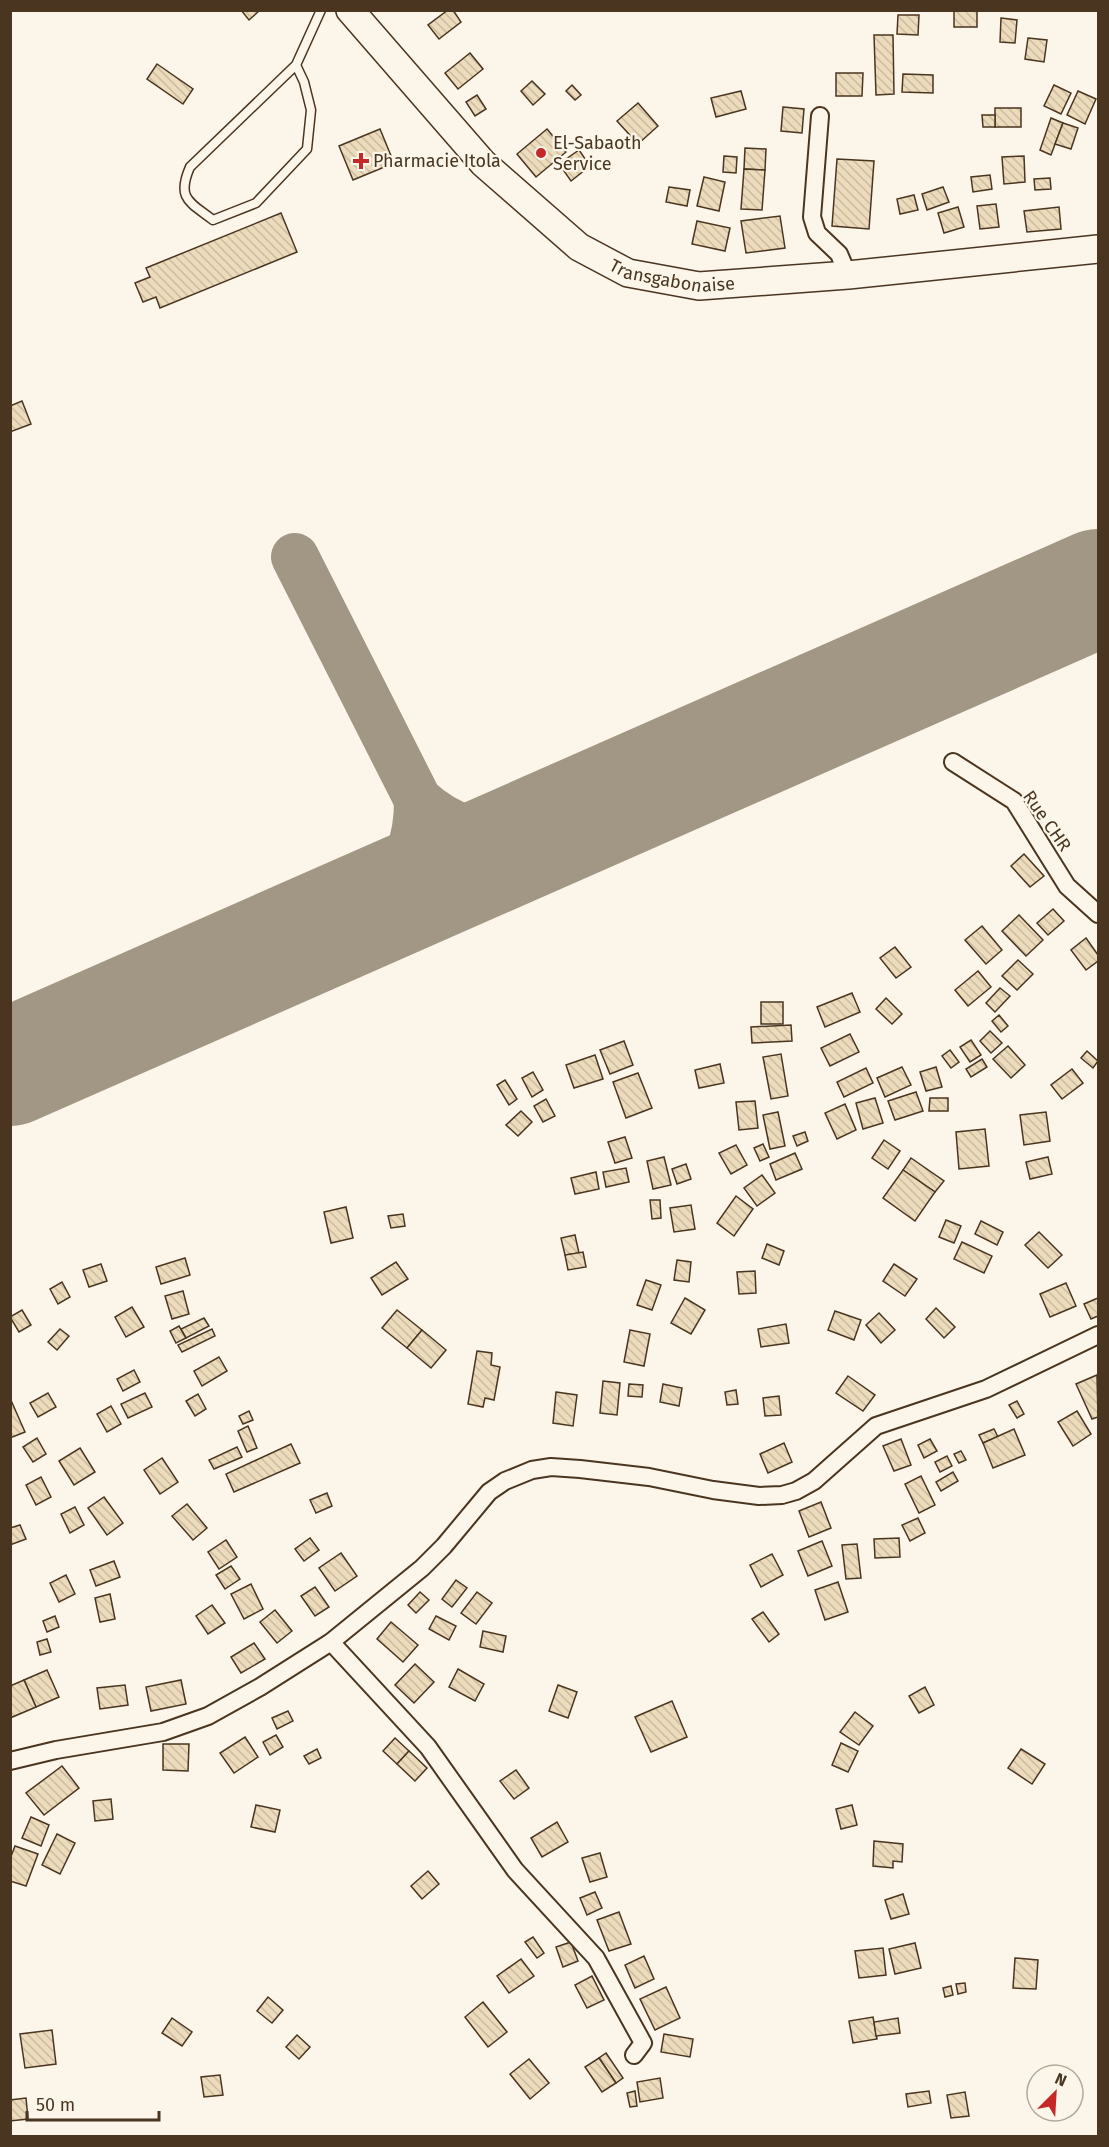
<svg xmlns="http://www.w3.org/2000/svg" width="1109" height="2147" font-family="'Fira Sans',sans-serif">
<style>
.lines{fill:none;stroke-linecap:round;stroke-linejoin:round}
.taxiway{stroke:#a29684;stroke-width:48}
.runway{stroke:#a29684;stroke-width:118}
.building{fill:url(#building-back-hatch);stroke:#4a3520;stroke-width:1.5}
.service-casing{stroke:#4a3520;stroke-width:11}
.minor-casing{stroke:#4a3520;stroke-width:20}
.trunk-casing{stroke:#4a3520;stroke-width:30}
.service{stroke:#fbf6e9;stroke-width:8}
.minor{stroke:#fbf6e9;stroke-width:16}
.trunk{stroke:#fbf6e9;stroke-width:27}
.poi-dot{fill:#c62828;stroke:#fbf6e9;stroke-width:2}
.labels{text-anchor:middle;stroke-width:4.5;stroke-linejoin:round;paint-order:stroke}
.poi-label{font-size:18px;fill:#4a3520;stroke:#fbf6e9;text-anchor:start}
.street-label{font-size:18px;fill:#4a3520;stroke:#fbf6e9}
</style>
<defs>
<pattern id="building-back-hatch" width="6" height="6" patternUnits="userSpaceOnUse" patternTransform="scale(1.5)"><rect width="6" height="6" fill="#ecdcbc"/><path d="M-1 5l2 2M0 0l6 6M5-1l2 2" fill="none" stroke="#ccbda1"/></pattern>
</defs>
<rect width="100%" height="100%" fill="#fbf6e9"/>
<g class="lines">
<!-- taxiway -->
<g class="taxiway">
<path d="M295,557L418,800C454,833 484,834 530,839"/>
<path d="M371,909C402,868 418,854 418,800"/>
</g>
<!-- runway -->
<polyline class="runway" points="10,1067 1098,588"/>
</g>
<!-- building -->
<g class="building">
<polygon points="241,10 259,10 259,11 249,20"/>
<polygon points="448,10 453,10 461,22 439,39 428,25"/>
<rect x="954" y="10" width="23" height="17"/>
<polygon points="898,15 919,15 918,35 897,34"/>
<polygon points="1001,18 1017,20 1015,43 1000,42"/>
<polygon points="874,35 893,35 894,94 876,95"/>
<polygon points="1028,38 1047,40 1044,62 1025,59"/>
<polygon points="470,53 483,69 458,89 445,73"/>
<polygon points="157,64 193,89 183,104 147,79"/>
<polygon points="836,73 863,73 862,96 836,96"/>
<polygon points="903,74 933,75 933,93 902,92"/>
<polygon points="532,81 545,94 533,105 521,91"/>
<polygon points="572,85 581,95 575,100 566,91"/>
<polygon points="1054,85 1071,93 1061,114 1044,106"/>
<polygon points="741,91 746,109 716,117 711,98"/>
<polygon points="1078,91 1096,99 1085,124 1067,115"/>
<polygon points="477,95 486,109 475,116 466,102"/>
<polygon points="638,103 658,126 638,144 617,121"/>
<polygon points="783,107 804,109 802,133 781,131"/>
<rect x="995" y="108" width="26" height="19"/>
<polygon points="982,115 995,115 995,127 983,127"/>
<polygon points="1051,118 1063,123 1051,155 1040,150"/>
<polygon points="1063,123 1078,128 1071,149 1055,144"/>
<polygon points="380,129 394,163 353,180 339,146"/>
<polygon points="547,129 566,152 536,177 517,154"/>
<polygon points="745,148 766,149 765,170 744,169"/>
<polygon points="579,150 590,166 571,181 559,164"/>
<polygon points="724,156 737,157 736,173 723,172"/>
<polygon points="1024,156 1025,182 1004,184 1002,157"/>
<polygon points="837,159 874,161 869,229 832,226"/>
<polygon points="744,169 765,170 762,210 741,209"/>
<polygon points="990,175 992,189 973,192 971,177"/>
<polygon points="704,177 725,182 719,211 697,206"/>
<polygon points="1050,178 1051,189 1035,190 1034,179"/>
<polygon points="669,187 690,190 687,206 666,202"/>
<polygon points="943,187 949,202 927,210 922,194"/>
<polygon points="914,195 918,210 900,214 897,199"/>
<polygon points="996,204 999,227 980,229 977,206"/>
<polygon points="958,207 964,227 944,233 938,213"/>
<polygon points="1059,207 1061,229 1027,232 1024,211"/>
<polygon points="281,213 297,252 160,308 156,297 143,302 135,283 150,277 146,268"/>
<polygon points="780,216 785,248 746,253 741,221"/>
<polygon points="697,221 730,228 725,251 692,244"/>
<polygon points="22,401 31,424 10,432 10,406"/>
<polygon points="1024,854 1044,876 1030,887 1011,866"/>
<polygon points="1053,909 1064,921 1048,935 1037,923"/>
<polygon points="1019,915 1043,940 1026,956 1002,931"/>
<polygon points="982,926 1002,950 986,964 965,940"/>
<polygon points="1086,938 1098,955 1098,961 1086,970 1071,950"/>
<polygon points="895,947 911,967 896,978 880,958"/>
<polygon points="1018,960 1033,974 1017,990 1002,976"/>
<polygon points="978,971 991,987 968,1006 955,990"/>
<polygon points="1000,988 1010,996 995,1012 986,1003"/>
<polygon points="852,993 860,1012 825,1027 817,1007"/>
<polygon points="886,998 902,1014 892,1024 876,1009"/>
<rect x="761" y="1002" width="22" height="22"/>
<polygon points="999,1015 1008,1026 1001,1032 992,1021"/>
<polygon points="791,1025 792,1041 752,1043 751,1027"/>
<polygon points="990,1031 1002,1043 991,1053 980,1041"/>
<polygon points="850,1034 859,1052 830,1066 821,1048"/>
<polygon points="971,1040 981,1055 970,1062 960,1047"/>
<polygon points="624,1041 633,1065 610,1074 600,1050"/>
<polygon points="1008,1046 1025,1065 1011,1078 993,1059"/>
<polygon points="950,1050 959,1062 951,1068 942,1056"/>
<polygon points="1087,1051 1098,1061 1093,1068 1081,1058"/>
<polygon points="781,1054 788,1096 771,1099 763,1057"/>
<polygon points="595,1055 603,1079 574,1088 566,1065"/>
<polygon points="982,1059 987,1067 971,1077 966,1069"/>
<polygon points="720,1064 724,1083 699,1088 695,1070"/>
<polygon points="902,1067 911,1085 885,1097 877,1078"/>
<polygon points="936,1067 942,1087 926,1091 920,1072"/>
<polygon points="866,1068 873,1083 844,1097 837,1082"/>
<polygon points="1072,1069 1083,1083 1062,1099 1051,1085"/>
<polygon points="533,1072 543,1090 532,1097 522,1078"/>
<polygon points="638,1073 652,1108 626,1118 613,1082"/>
<polygon points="505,1080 517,1099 509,1105 497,1085"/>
<polygon points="916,1092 923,1111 895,1120 888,1101"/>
<polygon points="875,1098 883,1123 863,1129 856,1103"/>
<polygon points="930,1098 948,1098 948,1111 929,1111"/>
<polygon points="546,1099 555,1116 543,1122 534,1106"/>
<polygon points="755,1101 758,1128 739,1130 736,1102"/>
<polygon points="845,1104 856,1130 837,1139 825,1113"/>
<polygon points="521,1111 532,1122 518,1136 506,1125"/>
<polygon points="778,1112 785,1146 770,1149 763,1115"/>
<polygon points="1046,1112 1050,1141 1024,1145 1020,1115"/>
<polygon points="985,1129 989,1166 959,1169 956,1132"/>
<polygon points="805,1132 808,1141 797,1146 793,1136"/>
<polygon points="625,1137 632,1158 615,1163 608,1142"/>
<polygon points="884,1140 900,1151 888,1169 872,1158"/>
<polygon points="763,1144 769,1157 760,1161 754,1148"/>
<polygon points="736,1145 747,1165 731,1174 719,1153"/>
<polygon points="795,1153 802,1169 776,1180 770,1164"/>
<polygon points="664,1157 671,1185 653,1189 647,1161"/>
<polygon points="1048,1157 1052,1174 1030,1179 1026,1162"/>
<polygon points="911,1158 944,1181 935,1192 903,1170"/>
<polygon points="686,1164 691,1179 677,1184 672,1169"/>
<polygon points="626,1168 629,1182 606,1187 603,1172"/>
<polygon points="903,1170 935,1192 915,1221 883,1198"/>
<polygon points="596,1172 599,1189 575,1194 571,1178"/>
<polygon points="762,1175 775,1193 757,1206 744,1188"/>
<polygon points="736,1196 753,1209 734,1236 717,1223"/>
<polygon points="650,1200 660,1200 661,1218 652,1219"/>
<polygon points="691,1205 695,1229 674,1232 670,1208"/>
<polygon points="346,1207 353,1238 331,1243 324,1212"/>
<polygon points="403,1214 405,1226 391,1228 388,1216"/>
<polygon points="946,1220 961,1226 954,1243 939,1237"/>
<polygon points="981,1221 1003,1232 997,1245 975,1234"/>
<polygon points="1039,1232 1062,1255 1048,1268 1025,1245"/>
<polygon points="575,1235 579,1253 565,1255 561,1238"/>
<polygon points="962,1242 992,1256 984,1273 954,1259"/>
<polygon points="767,1244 784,1251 779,1265 762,1258"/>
<polygon points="583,1252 586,1267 568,1270 565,1255"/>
<polygon points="185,1258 190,1275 161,1284 156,1267"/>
<polygon points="677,1260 691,1262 689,1282 674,1280"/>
<polygon points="396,1262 408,1279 382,1295 371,1278"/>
<polygon points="101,1264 107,1281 89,1287 83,1270"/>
<polygon points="894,1264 917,1279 905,1296 883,1281"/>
<polygon points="755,1271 756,1293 739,1294 737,1272"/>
<polygon points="646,1280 661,1285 652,1310 637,1305"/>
<polygon points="62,1282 70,1297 58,1304 50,1289"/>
<polygon points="1066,1283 1076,1306 1050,1317 1040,1294"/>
<polygon points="183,1291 189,1314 172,1319 165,1296"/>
<polygon points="685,1298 705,1310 691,1334 671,1323"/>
<polygon points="1098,1298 1098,1316 1091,1319 1084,1304"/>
<polygon points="132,1307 144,1327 126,1337 115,1317"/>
<polygon points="936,1308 955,1327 944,1338 926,1319"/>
<polygon points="22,1310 31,1325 19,1332 10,1317"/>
<polygon points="397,1310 422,1330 407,1348 382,1328"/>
<polygon points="835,1311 861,1320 854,1340 828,1330"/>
<polygon points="879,1313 895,1330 881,1343 866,1325"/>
<polygon points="204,1318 209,1326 186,1338 181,1329"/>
<polygon points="786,1324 789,1343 761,1347 758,1329"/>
<polygon points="179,1326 186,1338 176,1343 170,1331"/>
<polygon points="60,1329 69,1336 57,1350 48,1342"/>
<polygon points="212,1329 215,1336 182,1352 178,1345"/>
<polygon points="422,1330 446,1350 431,1368 407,1348"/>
<polygon points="630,1330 650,1334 644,1366 624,1362"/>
<polygon points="477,1351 492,1353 491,1365 500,1367 494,1400 485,1398 483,1407 468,1404"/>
<polygon points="219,1357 227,1371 202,1386 194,1371"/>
<polygon points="134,1370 140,1382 123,1391 117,1379"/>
<polygon points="1097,1375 1098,1417 1092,1419 1076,1384"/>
<polygon points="848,1376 875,1395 863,1411 836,1393"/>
<polygon points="603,1381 620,1383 617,1415 600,1413"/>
<polygon points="629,1384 643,1385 642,1397 628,1396"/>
<polygon points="663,1384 682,1388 679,1406 660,1402"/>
<polygon points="736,1390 738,1404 727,1405 725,1392"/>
<polygon points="556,1392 577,1395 573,1426 553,1423"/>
<polygon points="48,1393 56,1407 38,1417 30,1403"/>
<polygon points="145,1393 152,1407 128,1418 121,1404"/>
<polygon points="198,1394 206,1409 195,1416 186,1401"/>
<polygon points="779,1396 781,1415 765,1416 763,1398"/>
<polygon points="10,1398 25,1432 10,1438"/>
<polygon points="1017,1401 1024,1414 1017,1418 1009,1405"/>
<polygon points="111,1406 121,1424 107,1432 97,1414"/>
<polygon points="249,1411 253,1420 243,1424 239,1416"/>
<polygon points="1077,1411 1091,1434 1073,1446 1058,1422"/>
<polygon points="248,1426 257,1448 247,1452 238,1431"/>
<polygon points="994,1429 998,1437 983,1443 979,1435"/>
<polygon points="1014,1429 1025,1455 993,1468 983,1443"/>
<polygon points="37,1438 46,1454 33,1462 23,1447"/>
<polygon points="901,1439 911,1465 894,1471 883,1446"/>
<polygon points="930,1439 937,1451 924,1458 918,1445"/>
<polygon points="784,1443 792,1462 768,1473 760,1454"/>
<polygon points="291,1444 300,1463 234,1492 226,1474"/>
<polygon points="237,1447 242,1457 214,1469 209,1460"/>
<polygon points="80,1448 95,1472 74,1485 59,1461"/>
<polygon points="961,1451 966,1460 959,1463 954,1454"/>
<polygon points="947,1456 952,1466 940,1472 935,1462"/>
<polygon points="162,1458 178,1482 160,1494 144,1470"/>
<polygon points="953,1472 958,1481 941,1491 936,1482"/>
<polygon points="921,1476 935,1505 919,1513 905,1484"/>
<polygon points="41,1477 51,1497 36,1505 26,1485"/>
<polygon points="327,1493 332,1506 316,1513 310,1500"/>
<polygon points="104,1497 123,1523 107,1535 88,1508"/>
<polygon points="821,1502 831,1528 809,1537 799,1511"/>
<polygon points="187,1504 207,1528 193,1540 172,1516"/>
<polygon points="75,1507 84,1525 70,1533 61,1514"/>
<polygon points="918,1518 925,1533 910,1541 902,1525"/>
<polygon points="20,1525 26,1539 10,1545 10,1528"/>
<polygon points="310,1538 319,1550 304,1561 295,1549"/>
<polygon points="899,1538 900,1557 875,1558 874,1539"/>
<polygon points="226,1540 237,1557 219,1569 208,1552"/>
<polygon points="822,1541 832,1566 808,1576 798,1551"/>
<polygon points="857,1544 861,1578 846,1579 842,1545"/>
<polygon points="341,1553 357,1576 335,1591 319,1568"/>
<polygon points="772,1554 783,1575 761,1587 750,1565"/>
<polygon points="114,1561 120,1577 96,1586 90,1570"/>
<polygon points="231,1566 240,1579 225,1589 216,1575"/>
<polygon points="66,1575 75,1594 59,1602 50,1583"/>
<polygon points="456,1580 467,1588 452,1607 442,1599"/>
<polygon points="838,1582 848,1612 825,1620 815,1590"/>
<polygon points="251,1584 263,1609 244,1619 231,1594"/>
<polygon points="315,1587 329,1607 315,1616 301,1596"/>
<polygon points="420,1592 429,1600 416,1613 408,1605"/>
<polygon points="477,1592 492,1603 476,1624 461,1613"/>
<polygon points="110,1594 115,1619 100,1622 95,1598"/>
<polygon points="212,1605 225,1623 208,1634 196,1616"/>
<polygon points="275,1610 292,1631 277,1643 260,1622"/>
<polygon points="763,1612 779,1634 769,1642 752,1619"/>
<polygon points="55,1616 59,1627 47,1632 43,1621"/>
<polygon points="436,1616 456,1626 449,1640 429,1629"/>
<polygon points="391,1622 418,1645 403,1662 377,1639"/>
<polygon points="483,1631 506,1636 503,1652 480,1647"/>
<polygon points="47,1639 51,1652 40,1655 37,1642"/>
<polygon points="254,1643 265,1659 241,1673 231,1657"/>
<polygon points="415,1664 434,1682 414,1703 395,1685"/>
<polygon points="458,1669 484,1684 475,1701 449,1687"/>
<polygon points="47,1670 59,1697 36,1707 24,1680"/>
<polygon points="24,1680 36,1707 10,1718 10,1686"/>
<polygon points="181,1680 186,1704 151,1711 146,1687"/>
<polygon points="125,1685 128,1705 100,1709 97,1688"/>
<polygon points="558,1685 577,1692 568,1718 549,1711"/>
<polygon points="925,1687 934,1705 919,1713 909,1696"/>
<polygon points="672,1701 687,1737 651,1752 635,1717"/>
<polygon points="288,1711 293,1721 277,1729 272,1718"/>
<polygon points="855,1712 873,1726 859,1745 840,1732"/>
<polygon points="276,1735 283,1747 270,1755 263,1742"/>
<polygon points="245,1737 258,1757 234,1773 220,1753"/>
<polygon points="395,1738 409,1751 397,1764 383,1751"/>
<polygon points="841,1743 858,1751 848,1772 832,1765"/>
<polygon points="163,1744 189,1744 188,1771 163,1770"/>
<polygon points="317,1749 321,1758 309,1764 304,1756"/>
<polygon points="1021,1749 1045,1764 1032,1784 1008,1768"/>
<polygon points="409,1751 427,1768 415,1781 397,1764"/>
<polygon points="62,1766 79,1788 44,1815 26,1793"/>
<polygon points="516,1770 529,1788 514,1799 500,1781"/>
<polygon points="111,1799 113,1819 95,1821 93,1801"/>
<polygon points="256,1805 280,1810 275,1832 251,1827"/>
<polygon points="852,1805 857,1825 841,1829 836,1809"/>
<polygon points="31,1817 49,1825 41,1846 22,1838"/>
<polygon points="557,1822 568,1842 542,1857 531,1838"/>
<polygon points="57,1834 75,1843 60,1874 42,1865"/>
<polygon points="874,1841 903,1844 902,1862 893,1861 893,1868 873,1866"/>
<polygon points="15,1846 38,1854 26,1886 10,1881 10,1859"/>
<polygon points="600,1853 607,1877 590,1882 582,1858"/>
<polygon points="428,1871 439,1884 422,1899 411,1886"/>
<polygon points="595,1892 602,1908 587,1915 580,1898"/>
<polygon points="903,1894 909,1914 891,1919 885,1900"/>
<polygon points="619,1912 631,1944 609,1951 597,1920"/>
<polygon points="533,1937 544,1953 537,1958 525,1942"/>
<polygon points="571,1942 578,1961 563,1967 556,1947"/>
<polygon points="915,1943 921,1968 895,1974 889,1949"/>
<polygon points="883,1948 886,1975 859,1978 855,1951"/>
<polygon points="644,1956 654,1979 635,1988 625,1965"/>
<polygon points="1015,1958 1038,1960 1036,1989 1013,1988"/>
<polygon points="521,1959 534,1976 509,1993 497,1976"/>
<polygon points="592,1976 604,2000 587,2008 575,1985"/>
<polygon points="965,1983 966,1992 958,1994 956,1984"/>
<polygon points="951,1986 953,1995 945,1997 943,1988"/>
<polygon points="666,1987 680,2018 655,2030 640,1999"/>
<polygon points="268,1997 283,2010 272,2023 257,2011"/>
<polygon points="483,2002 507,2032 488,2047 465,2017"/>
<polygon points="873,2017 877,2039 853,2043 849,2021"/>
<polygon points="172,2018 192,2032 182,2046 162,2033"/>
<polygon points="898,2018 900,2033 876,2036 874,2022"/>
<polygon points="52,2030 56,2064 25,2068 20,2034"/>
<polygon points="664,2034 693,2039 690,2057 661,2052"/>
<polygon points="297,2035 310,2047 299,2059 286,2047"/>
<polygon points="606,2053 623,2078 616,2083 599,2058"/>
<polygon points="599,2058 616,2083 602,2092 585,2067"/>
<polygon points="529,2059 549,2083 530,2099 510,2074"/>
<polygon points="220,2075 223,2095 204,2097 201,2077"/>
<polygon points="660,2078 663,2098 640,2102 637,2082"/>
<polygon points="635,2091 637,2106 630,2107 627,2093"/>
<polygon points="929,2091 931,2103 908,2107 906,2094"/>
<polygon points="965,2092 969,2116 951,2118 947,2095"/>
<polygon points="26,2098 28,2119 10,2121 10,2100"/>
</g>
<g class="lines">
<!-- service casing -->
<g class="service-casing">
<path id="service" d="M296,65L304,82L311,110L307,149L256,203L213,220C190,202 176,199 190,167L296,65L321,10"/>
</g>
<!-- minor casing -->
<g class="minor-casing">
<g id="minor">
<polyline points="820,116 812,217 817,233 839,254 848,275"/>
<polyline points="953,762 1014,801 1067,886 1098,914"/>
<polyline points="331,1642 428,1747 515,1870 596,1958 643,2043 634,2055"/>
<polyline points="10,1761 56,1750 163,1732 208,1716 260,1687 331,1642 422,1568 444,1546 489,1492 505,1481 532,1470 551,1467 580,1469 649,1477 713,1490 759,1496 782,1495 796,1491 814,1481 876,1426 986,1389 1098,1335"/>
</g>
</g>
<!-- trunk casing -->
<g class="trunk-casing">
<g id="trunk">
<path id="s1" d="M350,10L483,163L579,247L628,273L699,286L848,275L1098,249"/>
</g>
</g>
<!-- service -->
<use href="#service" class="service"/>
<!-- minor -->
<use href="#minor" class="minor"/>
<!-- trunk -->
<use href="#trunk" class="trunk"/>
</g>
<!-- markers -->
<g class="poi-dot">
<circle cx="541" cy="153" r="6"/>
<path d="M358 152h6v6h6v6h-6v6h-6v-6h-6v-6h6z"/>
</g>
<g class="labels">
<!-- poi labels -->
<g class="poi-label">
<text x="553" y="149">El-Sabaoth<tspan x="553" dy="21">Service</tspan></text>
<text x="373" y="167">Pharmacie Itola</text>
</g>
<!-- street labels -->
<g class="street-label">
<text dy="6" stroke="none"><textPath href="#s1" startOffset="430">Transgabonaise</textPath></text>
<text transform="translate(1047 821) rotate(55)" y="6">Rue CHR</text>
</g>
</g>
<!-- border -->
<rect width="1109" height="2147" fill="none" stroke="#4a3520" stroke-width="24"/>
<!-- north arrow -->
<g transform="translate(1055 2093) rotate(24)"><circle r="28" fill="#fbf6e9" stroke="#b4a999" stroke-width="1.5"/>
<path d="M0-4.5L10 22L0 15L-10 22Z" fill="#c62828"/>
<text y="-9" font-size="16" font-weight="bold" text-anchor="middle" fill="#4a3520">N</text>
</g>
<!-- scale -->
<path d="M27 2111v9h132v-9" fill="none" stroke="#4a3520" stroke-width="3"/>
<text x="36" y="2111" font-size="18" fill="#4a3520" stroke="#fbf6e9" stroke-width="4.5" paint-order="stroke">50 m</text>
</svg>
